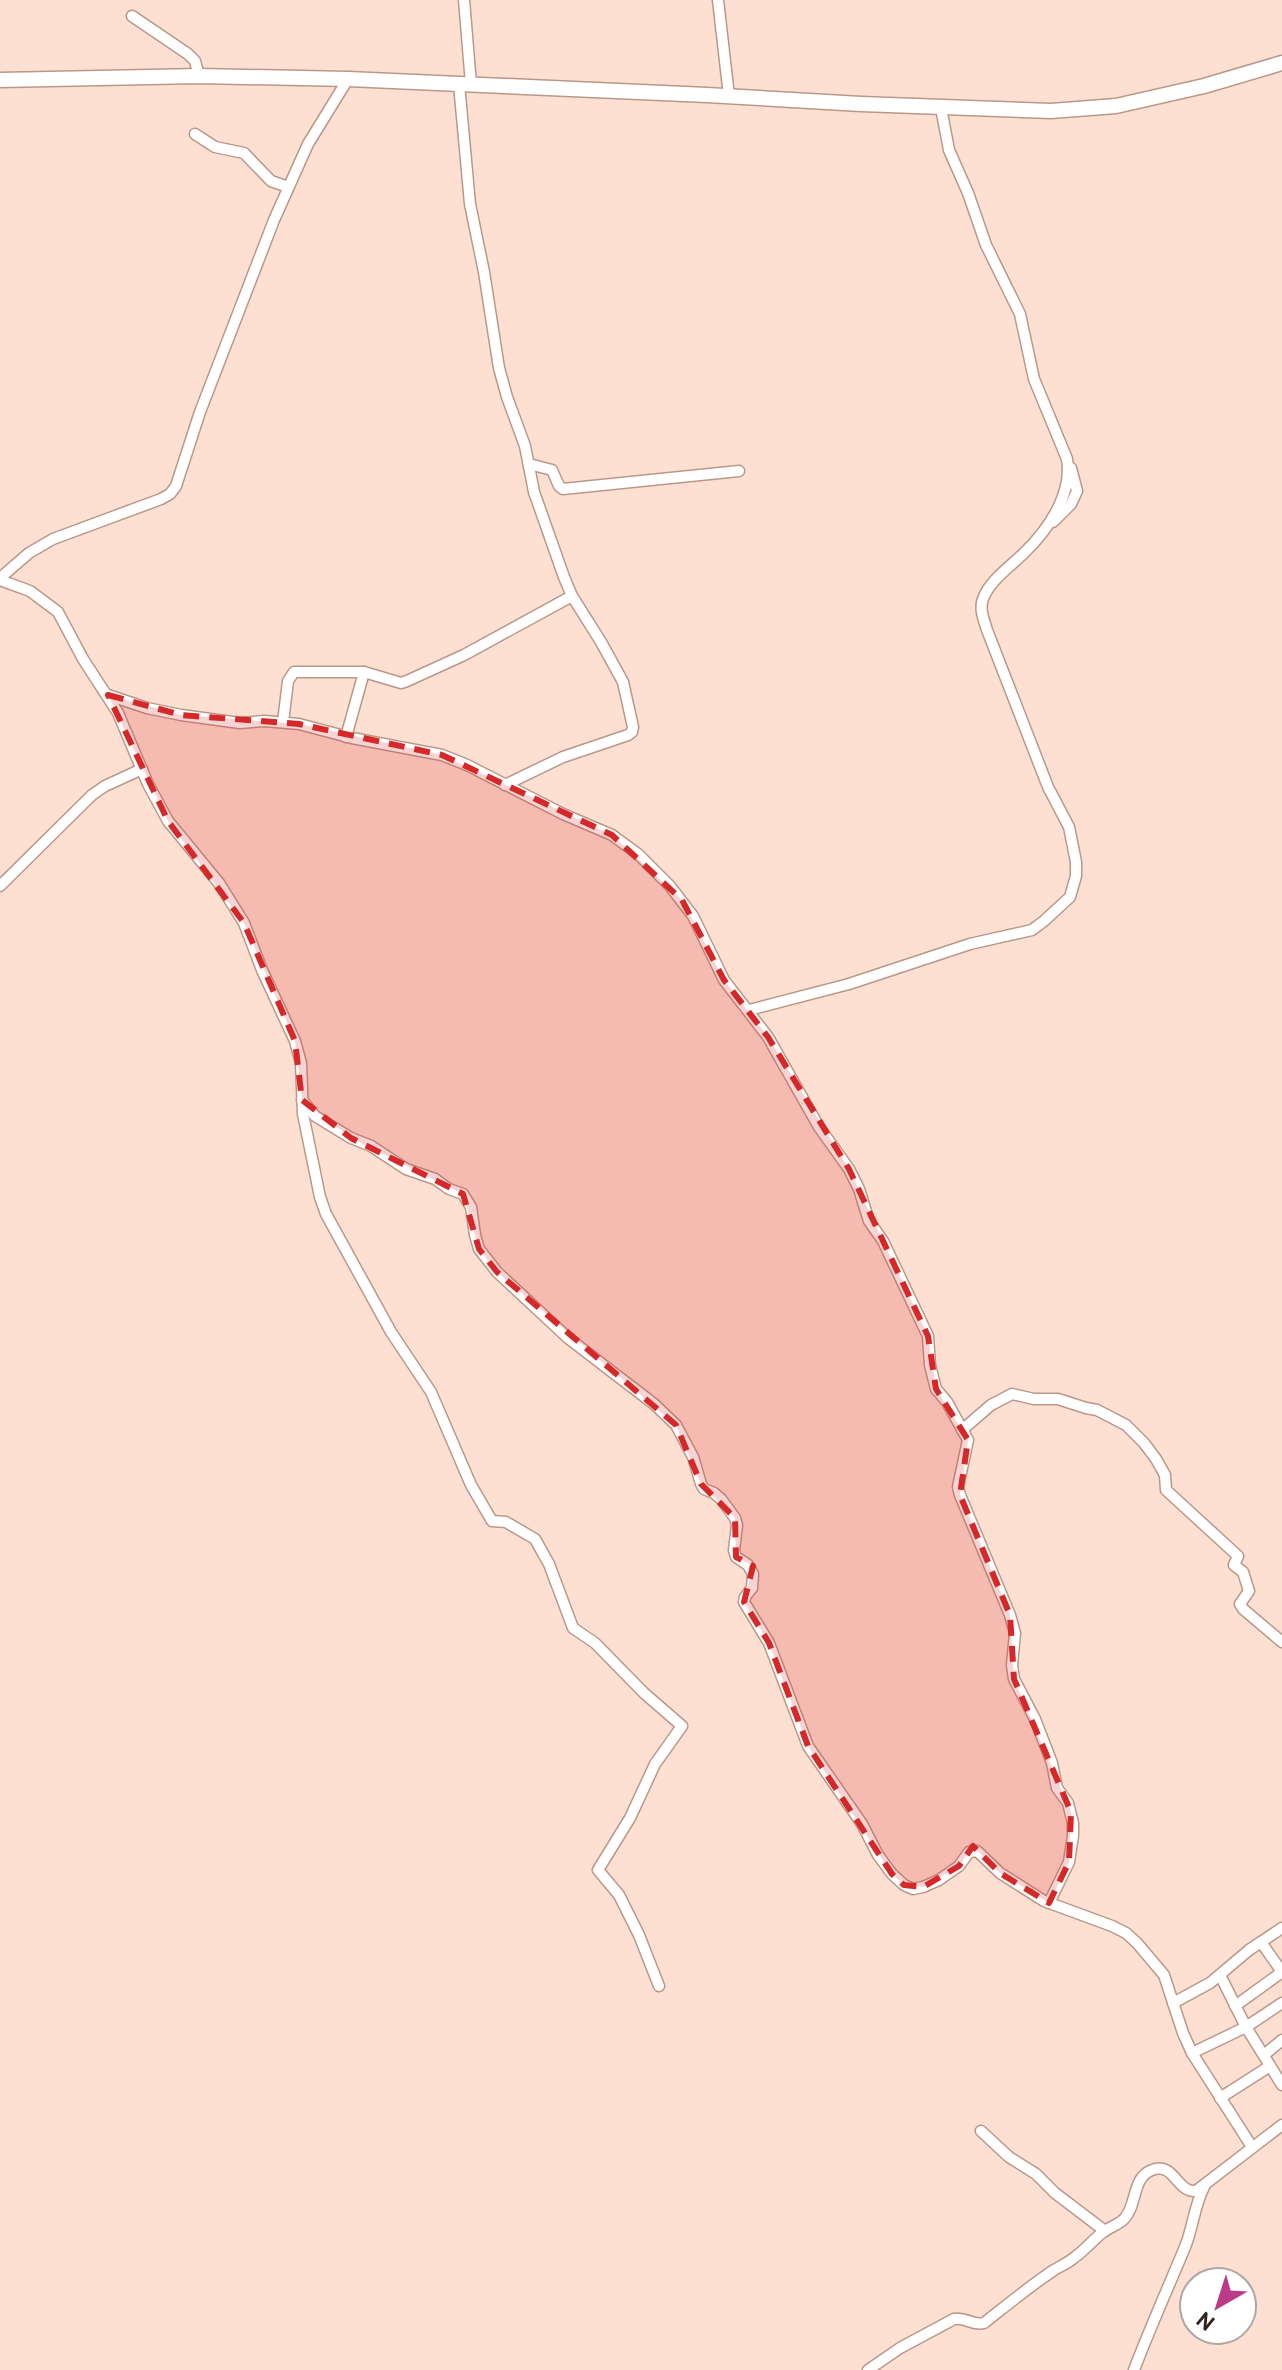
<svg xmlns="http://www.w3.org/2000/svg" width="1282" height="2370" font-family="Overpass,sans-serif">
<style>
.lines{fill:none;stroke-linecap:round;stroke-linejoin:round}
.street-casing{stroke:#ba9888;stroke-width:13}
.secondary-casing{stroke:#ba9888;stroke-width:17}
.street{stroke:#fff;stroke-width:10}
.secondary{stroke:#fff;stroke-width:14}
.marked{fill:#d62828;fill-opacity:0.2;stroke:#d62828;stroke-width:6;stroke-dasharray:16 10;stroke-linejoin:round}
</style>
<rect width="100%" height="100%" fill="#fee0d3"/>
<g class="lines">
<!-- street casing -->
<g class="street-casing">
<g id="street">
<polyline points="464,0 471,84"/>
<polyline points="718,0 729,96"/>
<polyline points="132,16 188,54 195,61 199,76"/>
<polyline points="459,84 470,204 484,272 499,368 507,397 525,446 534,492 564,577 572,596 601,642 623,682 633,727 632,732 628,735 563,757 505,785"/>
<polyline points="195,134 215,147 244,153 271,181 288,187"/>
<polyline points="529,464 552,470 559,486 563,489 739,471"/>
<polyline points="1053,522 1071,504 1077,491 1071,468"/>
<polyline points="0,578 29,553 53,539 161,499 170,494 176,486 200,412 274,220 308,144 348,79"/>
<polyline points="0,580 30,591 58,612 83,659 118,713 148,784 168,821 219,883 244,923 262,970 295,1041 301,1063 303,1114 320,1197 326,1214 391,1332 431,1392 471,1485 492,1521 506,1522 535,1539 549,1564 573,1628 595,1643 644,1693 682,1726 655,1764 630,1818 598,1870 619,1895 639,1935 659,1986"/>
<polyline points="108,695 147,708 181,715 240,723 264,721 299,724 352,738 442,755 467,765 563,814 612,835 638,854 670,886 693,916 724,980 768,1037 819,1127 849,1169 859,1189 869,1221 883,1241 928,1336 930,1365 936,1389 947,1402 968,1440 958,1487 960,1495 1010,1615 1015,1633 1012,1665 1014,1679 1035,1719 1052,1763 1057,1788 1068,1803 1073,1823 1073,1836 1069,1862 1049,1903"/>
<polyline points="283,722 288,681 294,672 364,672 401,683 407,681 464,655 572,596"/>
<polyline points="346,737 364,672"/>
<polyline points="0,886 92,795 105,786 142,769"/>
<path d="M749,1010L849,984L970,944L1032,930L1044,921L1070,897L1076,876V862L1069,827L1048,787L987,630C984,620 979,609 983,599C989,581 1011,566 1024,553C1048,530 1073,494 1067,459L1034,379L1020,314L986,245L968,193L949,150L941,108"/>
<polyline points="302,1100 315,1116 351,1138 371,1146 406,1169 435,1179 449,1189 463,1194 471,1207 475,1235 479,1249 497,1272 568,1338 654,1404 676,1425 693,1457 701,1484 704,1489 714,1493 721,1499 735,1518 737,1525 734,1550 736,1557 748,1565 753,1574 752,1588 745,1597 744,1602 769,1643 808,1746 862,1824 878,1855 892,1874 904,1885 913,1889 923,1887 939,1880 959,1866 969,1852 977,1851 1000,1873 1044,1901 1112,1926 1126,1933 1137,1943 1164,1975 1183,2033 1192,2053 1252,2147"/>
<polyline points="962,1430 991,1405 1012,1394 1034,1399 1058,1399 1086,1408 1097,1410 1126,1425 1144,1443 1156,1459 1165,1475 1166,1490 1238,1556 1234,1565 1243,1572 1249,1591 1240,1604 1243,1609 1282,1642"/>
<polyline points="1261,1942 1282,1972"/>
<polyline points="1220,1975 1246,2027 1282,2085"/>
<polyline points="1173,2003 1210,1983 1249,1950 1282,1928"/>
<polyline points="1235,2006 1282,1972"/>
<polyline points="1192,2053 1246,2027 1282,2003"/>
<polyline points="1264,2055 1282,2040"/>
<polyline points="1220,2098 1270,2066"/>
<polyline points="981,2131 1009,2157 1036,2174 1055,2193 1105,2231"/>
<path d="M868,2370L900,2348L954,2319C966,2317 973,2326 984,2323C1007,2305 1030,2286 1054,2270C1061,2266 1068,2263 1075,2257C1085,2250 1093,2240 1103,2232C1110,2227 1118,2225 1124,2219C1138,2205 1131,2175 1155,2169C1174,2164 1178,2193 1196,2191L1282,2125"/>
<path d="M1134,2370C1150,2328 1168,2288 1185,2247C1193,2228 1194,2206 1204,2187"/>
</g>
</g>
<!-- secondary casing -->
<g class="secondary-casing">
<polyline id="secondary" points="0,80 199,76 348,79 707,95 861,104 1051,111 1116,106 1204,86 1282,63"/>
</g>
<!-- street -->
<use href="#street" class="street"/>
<!-- secondary -->
<use href="#secondary" class="secondary"/>
</g>
<!-- marked area -->
<path class="marked" d="M108,695L181,715L299,724L442,755L612,835L682,900L724,980L768,1037L849,1169L928,1336L936,1389L968,1440L960,1495L1010,1615L1014,1679L1071,1812L1069,1862L1049,1903L1000,1873L973,1846L959,1866L923,1887L904,1885L892,1874L808,1746L769,1643L744,1602L753,1566L736,1557L735,1518L701,1484L676,1425L497,1272L479,1249L463,1194L351,1138L302,1100L295,1041L244,923L168,821Z"/>
<!-- north arrow -->
<g transform="translate(1218 2306) rotate(219)"><circle r="38" fill="#ffffff" stroke="#ada7a5" stroke-width="2"/>
<path d="M0-6L14 30L0 20L-14 30Z" fill="#ba3b87"/>
<text y="-12" font-size="22" font-weight="bold" text-anchor="middle" fill="#31241e">N</text>
</g>
</svg>
